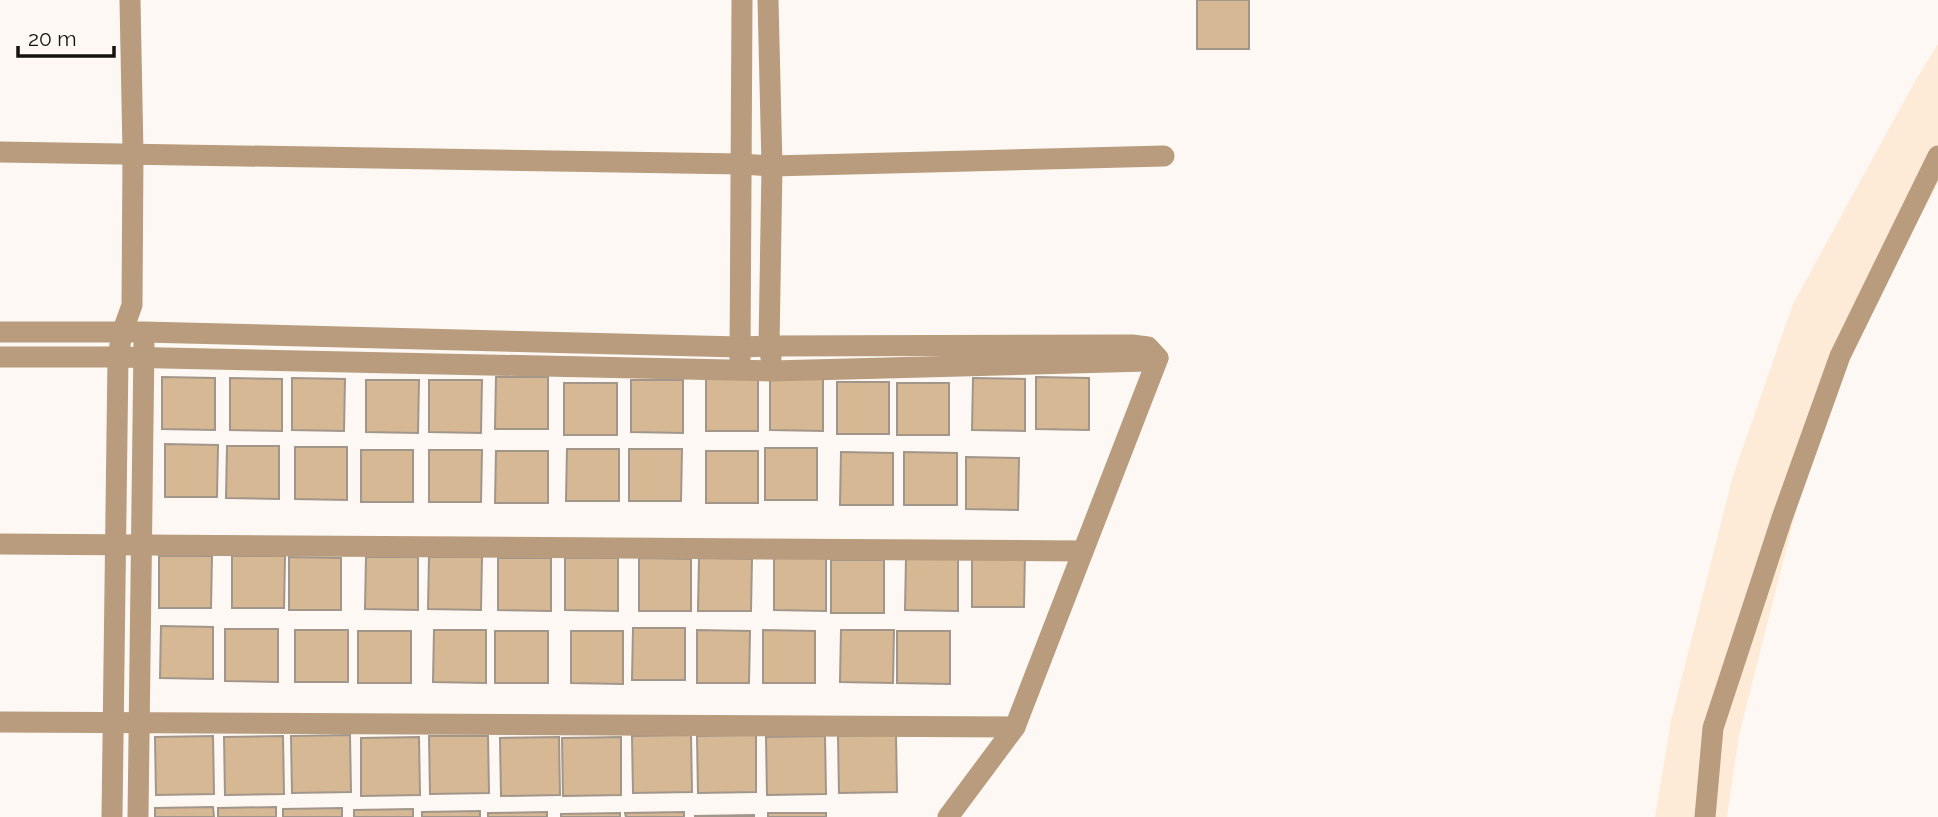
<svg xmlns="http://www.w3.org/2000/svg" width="1938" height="817" font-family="Raleway,sans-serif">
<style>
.built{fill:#fdebd7}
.building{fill:#d7b895;stroke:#a2968a;stroke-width:2}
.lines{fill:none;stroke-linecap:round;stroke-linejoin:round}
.minor{stroke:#b89c7d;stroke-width:21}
</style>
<rect width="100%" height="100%" fill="#fdf8f3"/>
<!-- built -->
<polygon class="built" points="1938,44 1938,184 1857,332 1799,499 1739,735 1727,817 1655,817 1671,721 1732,479 1793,304 1914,83"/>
<!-- building -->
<g class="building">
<rect x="1197" y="0" width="52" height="49"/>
<polygon points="162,377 215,378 215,430 162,429"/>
<polygon points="496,377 548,377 548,429 495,429"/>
<polygon points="1036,377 1089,378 1089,430 1036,429"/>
<polygon points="230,378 282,379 282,431 230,430"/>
<polygon points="292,378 345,379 344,431 292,430"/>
<polygon points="770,378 823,379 823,431 770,430"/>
<polygon points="973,378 1025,379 1025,431 972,430"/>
<rect x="706" y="379" width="52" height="52"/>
<polygon points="366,380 419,380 418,433 366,432"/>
<polygon points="429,380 482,380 481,433 429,432"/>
<polygon points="631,380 683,380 683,433 631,432"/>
<rect x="837" y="382" width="52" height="52"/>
<rect x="564" y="383" width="53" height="52"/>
<rect x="897" y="383" width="52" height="52"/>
<polygon points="165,444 218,445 217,497 165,497"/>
<polygon points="227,446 279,446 279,499 226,498"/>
<polygon points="295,447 347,447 347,500 295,499"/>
<rect x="765" y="448" width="52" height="52"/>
<polygon points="567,449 619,449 619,501 566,501"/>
<polygon points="629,449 682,449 681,501 629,501"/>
<rect x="361" y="450" width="52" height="52"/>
<polygon points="429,450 482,450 481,502 429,502"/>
<polygon points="496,451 548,451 548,503 495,503"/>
<rect x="706" y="451" width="52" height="52"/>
<polygon points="841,452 893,453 893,505 840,505"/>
<polygon points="904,452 957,453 957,505 904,505"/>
<polygon points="966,457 1019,458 1018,510 966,509"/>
<polygon points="972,555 1025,555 1024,607 972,607"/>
<polygon points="159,556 212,556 211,608 159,608"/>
<polygon points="232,556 285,556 284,608 232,608"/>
<polygon points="289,557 341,558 341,610 289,610"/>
<polygon points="366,557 418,557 418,610 365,609"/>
<polygon points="429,557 482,557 481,610 428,609"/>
<polygon points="498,558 551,558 551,611 498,610"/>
<polygon points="565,558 618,558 618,611 565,610"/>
<polygon points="639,558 691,559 691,611 639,611"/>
<polygon points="699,558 752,559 751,611 698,611"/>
<polygon points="774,558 826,558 826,611 774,610"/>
<polygon points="906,558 958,558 958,611 905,610"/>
<rect x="831" y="560" width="53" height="53"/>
<polygon points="161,626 213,627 213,679 160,678"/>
<polygon points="633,628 685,628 685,680 632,680"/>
<polygon points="225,629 278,629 278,682 225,681"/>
<rect x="295" y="630" width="53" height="52"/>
<polygon points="434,630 486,630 486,683 433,682"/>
<polygon points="697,630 750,631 749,683 697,683"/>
<polygon points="763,630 815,631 815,683 763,683"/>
<polygon points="841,630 894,630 893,683 840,682"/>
<rect x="358" y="631" width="53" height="52"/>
<rect x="495" y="631" width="53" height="52"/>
<polygon points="571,631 623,631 623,684 571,683"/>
<polygon points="897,631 950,631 950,684 897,683"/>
<polygon points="350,735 351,792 292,793 291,736"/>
<polygon points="691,735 692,792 633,793 632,736"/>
<polygon points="756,735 756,792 698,793 697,736"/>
<polygon points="896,735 897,792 839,793 838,736"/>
<polygon points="213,736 214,794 156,795 155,737"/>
<polygon points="283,736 284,794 225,795 224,737"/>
<polygon points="429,736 488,736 489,793 430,794"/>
<polygon points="825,736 826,794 767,795 766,737"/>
<polygon points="419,737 420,795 361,796 361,738"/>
<polygon points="559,737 560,795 501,796 500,738"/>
<polygon points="621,737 621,795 563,796 562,738"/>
<polygon points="213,807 214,817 155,817 155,808"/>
<polygon points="276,807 276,817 218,817 218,808"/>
<polygon points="342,808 342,817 283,817 283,809"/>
<polygon points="413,809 413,817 354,817 354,810"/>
<polygon points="480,811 480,817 422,817 422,812"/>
<polygon points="547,812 547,817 488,817 488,813"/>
<polygon points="684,812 684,817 626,817 625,813"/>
<polygon points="620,813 620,817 561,817 561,814"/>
<rect x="768" y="813" width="58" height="4"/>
<polygon points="754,815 754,817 695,817 695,816"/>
</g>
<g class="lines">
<!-- minor -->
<g class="minor">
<polyline points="768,0 772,166 769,346 771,358"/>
<polyline points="0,152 741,164 772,166 1164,156"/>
<polyline points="0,332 143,332 740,347 769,346 1132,345 1148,347 1158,358 1147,361 772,371 118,357 0,357"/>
<polyline points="740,361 742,0"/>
<polyline points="0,544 1083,551"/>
<polyline points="0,722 1015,727"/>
<polyline points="112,817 118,357 122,333 132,305 133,153 130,0"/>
<polyline points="138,817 144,344"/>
<polyline points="948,817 1015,727 1158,358"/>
<polyline points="1705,817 1713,728 1782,518 1840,356 1938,156"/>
</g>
</g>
<!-- scale -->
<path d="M18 46v10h96v-10" fill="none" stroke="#15110c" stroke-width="3.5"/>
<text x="28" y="46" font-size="21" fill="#15110c" stroke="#fdf8f3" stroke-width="5" paint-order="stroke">20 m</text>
</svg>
